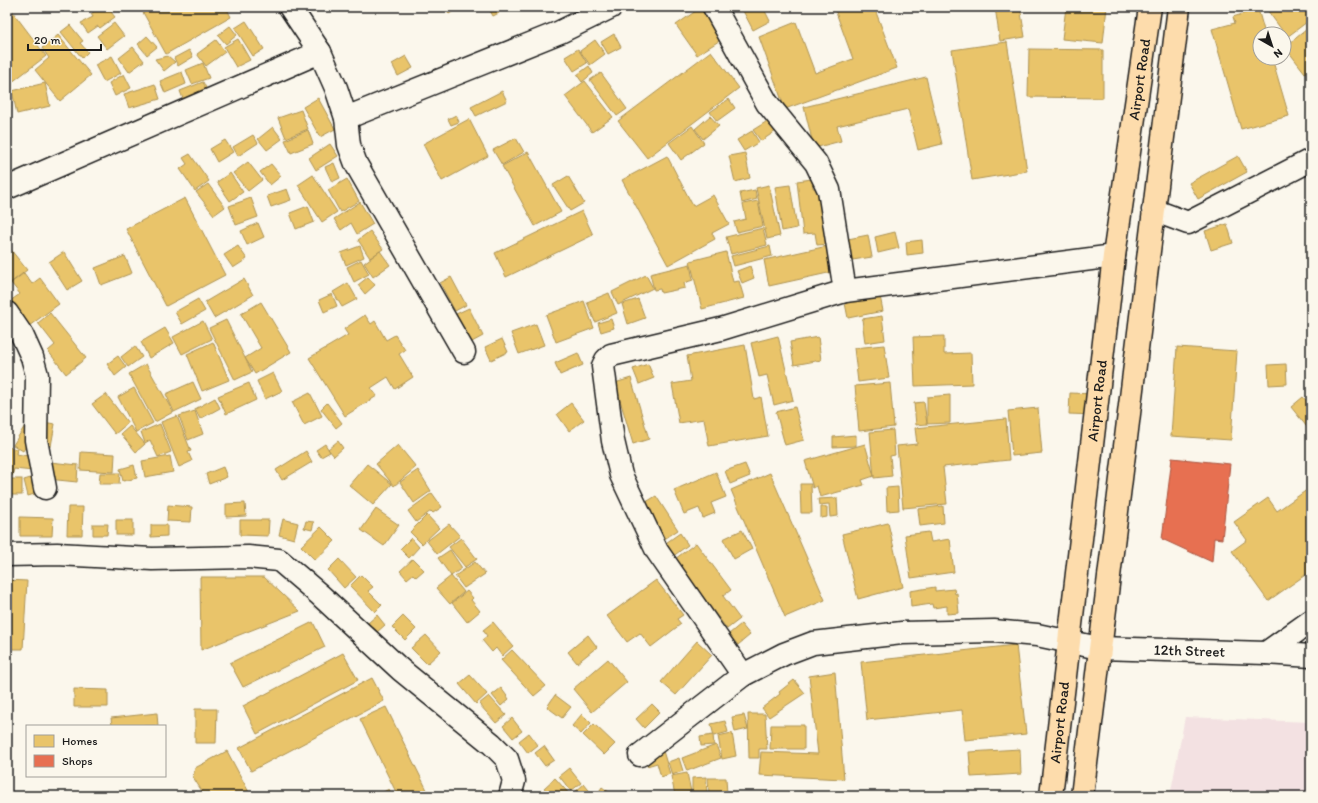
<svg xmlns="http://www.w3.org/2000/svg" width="1318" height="803" font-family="Itim,sans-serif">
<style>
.built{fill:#f3e1e2}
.homes{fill:#e9c46a;stroke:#ac9253}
.shops{fill:#e76f51;stroke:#aa5641}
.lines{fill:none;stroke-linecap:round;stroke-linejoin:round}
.minor-casing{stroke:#1c1c1c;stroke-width:25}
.major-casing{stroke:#1c1c1c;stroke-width:25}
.minor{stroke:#fbf7ec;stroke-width:22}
.major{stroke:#fddcac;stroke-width:22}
.labels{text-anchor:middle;stroke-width:4;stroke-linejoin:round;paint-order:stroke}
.street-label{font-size:15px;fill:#1c1c1c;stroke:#fbf7ec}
</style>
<rect width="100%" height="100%" fill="#fbf7ec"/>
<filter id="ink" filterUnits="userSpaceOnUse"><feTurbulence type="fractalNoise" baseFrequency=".025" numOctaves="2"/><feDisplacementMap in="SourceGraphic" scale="8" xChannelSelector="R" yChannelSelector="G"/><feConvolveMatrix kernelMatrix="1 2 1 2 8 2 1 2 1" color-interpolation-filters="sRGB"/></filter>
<g filter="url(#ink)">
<!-- built -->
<polygon class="built" points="1185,717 1311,722 1311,796 1170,796"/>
<!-- homes -->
<g class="homes">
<polygon points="7,7 9,7 46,56 7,86"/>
<polygon points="100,7 107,7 115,17 100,28 98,26 88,33 81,23 93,17 91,14"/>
<polygon points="140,7 226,7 231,17 166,54"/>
<polygon points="444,7 459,7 449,14"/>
<polygon points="488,7 496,7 499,13 493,16"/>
<polygon points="741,7 763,7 770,21 753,30"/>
<polygon points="834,7 874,7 897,68 785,109 759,37 796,22 815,73 853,59"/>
<polygon points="995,7 1020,7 1025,37 1000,41"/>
<polygon points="1066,7 1107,7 1103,43 1062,39"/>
<polygon points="1216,7 1247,7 1246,10"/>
<polygon points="1265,7 1311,7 1311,19 1287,37"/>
<polygon points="700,8 722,39 697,55 676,25"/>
<polygon points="1258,9 1265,34 1260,34 1260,58 1272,58 1289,116 1241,129 1212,29 1235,23 1233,17"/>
<polygon points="246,21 264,49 253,56 235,28"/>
<polygon points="114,23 124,36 107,49 97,36"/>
<polygon points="70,25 83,41 80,43 88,52 82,58 61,32"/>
<polygon points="230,26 237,35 226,44 218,35"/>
<polygon points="1307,29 1311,34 1311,69 1305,73 1285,47"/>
<polygon points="614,34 621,47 608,54 601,42"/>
<polygon points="58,35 91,75 60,101 35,70 49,58 42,48"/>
<polygon points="147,36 157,47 147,55 138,44"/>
<polygon points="238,39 250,60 236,67 224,47"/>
<polygon points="216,40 225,52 206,66 197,54"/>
<polygon points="595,40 605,54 590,65 580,51"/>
<polygon points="1007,42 1027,171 972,180 952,50"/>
<polygon points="133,47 144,61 129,72 119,58"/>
<polygon points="578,49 587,63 574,71 565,57"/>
<polygon points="1029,49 1103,50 1103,98 1028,97"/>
<polygon points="189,50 193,57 178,66 174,58"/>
<polygon points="711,51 739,88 647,158 618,121"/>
<polygon points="112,56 121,73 104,82 95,65"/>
<polygon points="168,56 175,62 164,71 155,59"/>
<polygon points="406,56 413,68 398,76 392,64"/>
<polygon points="203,63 209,78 192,84 186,70"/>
<polygon points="589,66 593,73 582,82 577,75"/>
<polygon points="182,72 186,84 165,93 160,81"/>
<polygon points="601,73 627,109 617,116 590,80"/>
<polygon points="124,74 131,88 115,96 109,83"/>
<polygon points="926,77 942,144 918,150 908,109 837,126 841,141 814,148 804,107"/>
<polygon points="585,81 613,117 592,132 565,96"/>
<polygon points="203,82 207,90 183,99 180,91"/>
<polygon points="45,83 50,106 17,114 12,91"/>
<polygon points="155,84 160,99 129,108 124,94"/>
<polygon points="502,91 507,101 476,116 471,107"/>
<polygon points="318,98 335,129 320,137 303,107"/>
<polygon points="729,99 735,108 717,121 710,112"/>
<polygon points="301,110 308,129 286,138 278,118"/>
<polygon points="456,115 459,122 451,125 448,119"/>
<polygon points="710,116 719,126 703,139 695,129"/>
<polygon points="469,119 488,156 442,181 423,144"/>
<polygon points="769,120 776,131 761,141 753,130"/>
<polygon points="692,126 704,143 681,160 669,143"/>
<polygon points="273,127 282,139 267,150 258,139"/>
<polygon points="308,130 313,144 291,153 285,140"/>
<polygon points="752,131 759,142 744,151 737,140"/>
<polygon points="253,135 258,143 238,156 233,147"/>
<polygon points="516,138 524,152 502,165 493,150"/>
<polygon points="225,140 233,152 217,162 210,149"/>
<polygon points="330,144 338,156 316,170 309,158"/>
<polygon points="528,152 561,212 535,226 502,166"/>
<polygon points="745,153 750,178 735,182 729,156"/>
<polygon points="190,154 209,181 195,191 180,169 187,164 183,158"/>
<polygon points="667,156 693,206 713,195 729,224 712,233 715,239 668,265 622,180"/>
<polygon points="1238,156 1247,172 1198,199 1189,183"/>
<polygon points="248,162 262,180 248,191 233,173"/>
<polygon points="334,163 340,178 332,182 325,167"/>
<polygon points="271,164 281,176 270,185 260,172"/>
<polygon points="230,173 243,192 230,201 217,182"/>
<polygon points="313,175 337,212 322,222 298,185"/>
<polygon points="568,176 584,203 570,211 553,185"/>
<polygon points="347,179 359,201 340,212 328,190"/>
<polygon points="812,179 813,188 824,187 830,244 817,245 815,233 803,234 797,181"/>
<polygon points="208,184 225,207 214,215 196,192"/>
<polygon points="769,185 780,236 767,239 756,188"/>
<polygon points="790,185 797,228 782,231 775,187"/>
<polygon points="287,189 291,200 271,207 267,196"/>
<polygon points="755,190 757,199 742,203 740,193"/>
<polygon points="185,198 225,275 166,306 126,229"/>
<polygon points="251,198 258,217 236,225 229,206"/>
<polygon points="758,201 763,226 737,232 734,222 746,219 743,204"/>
<polygon points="360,202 373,224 357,234 351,223 341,230 334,219"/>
<polygon points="308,206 314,222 296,229 290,213"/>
<polygon points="582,211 593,235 506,277 495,253"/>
<polygon points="258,223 264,237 247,245 241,231"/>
<polygon points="1227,224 1233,243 1211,250 1205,231"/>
<polygon points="763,228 767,245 731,254 726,237"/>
<polygon points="370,231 383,249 370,258 358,240"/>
<polygon points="895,232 899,248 878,253 875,237"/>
<polygon points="868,235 872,257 846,261 843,240"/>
<polygon points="922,240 923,253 907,255 906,242"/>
<polygon points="7,245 27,270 9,284 7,281"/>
<polygon points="832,245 837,271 769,286 764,260"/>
<polygon points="238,246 247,259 233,268 224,255"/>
<polygon points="360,246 364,257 346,265 341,253"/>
<polygon points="770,246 772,256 734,266 731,256"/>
<polygon points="380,251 390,265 373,277 364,263"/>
<polygon points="64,252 82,281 67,290 49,262"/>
<polygon points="726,252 733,282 739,281 744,298 702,309 690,261"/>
<polygon points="125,256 132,273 101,285 95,268"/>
<polygon points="361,260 369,274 354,282 347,267"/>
<polygon points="690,264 693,280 684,283 685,288 661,293 660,289 654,290 650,274"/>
<polygon points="750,266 754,278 742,283 737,271"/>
<polygon points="24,273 32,284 40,278 59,304 29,326 10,301 20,294 11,283"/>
<polygon points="646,275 653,288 618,305 612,292"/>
<polygon points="368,277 375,285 365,294 358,285"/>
<polygon points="451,277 466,305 455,311 440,283"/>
<polygon points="244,279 253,295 214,318 205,302"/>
<polygon points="348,283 357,299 342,307 333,292"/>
<polygon points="879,291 883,311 848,318 844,298"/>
<polygon points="609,293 617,313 595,322 587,302"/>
<polygon points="332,294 337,306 324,312 319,300"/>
<polygon points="198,299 205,311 182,324 175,312"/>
<polygon points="638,299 645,318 628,324 622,304"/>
<polygon points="584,301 594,328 556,342 546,315"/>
<polygon points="261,302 291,352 255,374 245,358 261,348 241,314"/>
<polygon points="469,308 483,336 470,343 456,314"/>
<polygon points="50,313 86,358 66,374 48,351 55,345 38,323"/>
<polygon points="365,315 371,324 375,321 386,340 395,335 405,350 399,354 413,377 395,389 388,377 371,388 377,396 345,416 309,358 348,335 344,329"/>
<polygon points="882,316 885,340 865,343 862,319"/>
<polygon points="611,319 614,328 601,332 598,323"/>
<polygon points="226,320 252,372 235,380 209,328"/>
<polygon points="203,321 212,339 182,354 173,337"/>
<polygon points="536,324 544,345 519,354 511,333"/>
<polygon points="165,328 174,343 149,358 141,342"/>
<polygon points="778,336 793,400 774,405 767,375 759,377 751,343"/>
<polygon points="944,336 944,354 971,353 972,384 915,386 913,337"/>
<polygon points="818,337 821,360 794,365 790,342"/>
<polygon points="502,339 508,352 491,360 485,347"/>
<polygon points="213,342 229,380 202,391 187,354"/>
<polygon points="745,345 754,399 761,397 768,436 709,446 704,419 679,423 672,384 691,381 687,356"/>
<polygon points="884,345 889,378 858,382 854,348"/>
<polygon points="135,346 142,357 128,367 121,357"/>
<polygon points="1177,347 1237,351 1231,440 1171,436"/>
<polygon points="578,353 583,365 560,375 555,363"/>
<polygon points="118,356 126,367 115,376 107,364"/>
<polygon points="146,364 173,412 155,422 129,374"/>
<polygon points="648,364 654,378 639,384 633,369"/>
<polygon points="1286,364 1287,384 1269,385 1268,365"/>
<polygon points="273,373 282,391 265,399 257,381"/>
<polygon points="631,378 649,439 633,444 615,383"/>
<polygon points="193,382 201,399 174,412 166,394"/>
<polygon points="249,383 256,400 226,414 218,396"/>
<polygon points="890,383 894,427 859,431 855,386"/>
<polygon points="134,388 153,423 136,432 118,397"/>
<polygon points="310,393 322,416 304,425 292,402"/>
<polygon points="1070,393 1095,394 1094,415 1069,414"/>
<polygon points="106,394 128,423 115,434 92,404"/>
<polygon points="950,395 950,423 927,424 927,397"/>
<polygon points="1303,397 1311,406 1311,432 1291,407"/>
<polygon points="215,398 220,408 200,419 195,409"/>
<polygon points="924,402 927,424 916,425 914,403"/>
<polygon points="327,403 342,423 336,428 321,409"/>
<polygon points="571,403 584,420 569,431 557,414"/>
<polygon points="795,407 804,440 785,445 776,412"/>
<polygon points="1038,408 1042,453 1012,456 1008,411"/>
<polygon points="195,411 203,434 188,440 179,416"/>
<polygon points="177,416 191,451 188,452 192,461 179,467 161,422"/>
<polygon points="1006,419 1009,460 943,467 947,504 903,508 897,446 917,444 915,428"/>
<polygon points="43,422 55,424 51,446 39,444"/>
<polygon points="26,424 36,429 23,451 13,445"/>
<polygon points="160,424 171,452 158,457 150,440 145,443 141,432"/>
<polygon points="130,426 145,444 136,452 121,434"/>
<polygon points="893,430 895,455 890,456 892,476 874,478 870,432"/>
<polygon points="856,435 856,446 833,447 833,437"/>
<polygon points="338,441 343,448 334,456 328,449"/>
<polygon points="325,444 330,452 321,457 316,450"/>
<polygon points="865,444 874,476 862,480 864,485 820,497 817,486 813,488 805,461"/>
<polygon points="398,445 416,467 394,486 376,464"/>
<polygon points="7,447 17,449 16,454 35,457 33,471 14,469 12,476 7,475"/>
<polygon points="306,451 312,462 282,480 276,470"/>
<polygon points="81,452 115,454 114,472 80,470"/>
<polygon points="170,456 173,472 145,477 142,461"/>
<polygon points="50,462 78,465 77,482 48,479"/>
<polygon points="367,464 392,484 373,505 349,485"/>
<polygon points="745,464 750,476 730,484 725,471"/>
<polygon points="134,465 137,478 123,481 120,469"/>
<polygon points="223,467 227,477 209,484 206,474"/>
<polygon points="418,470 431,491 414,503 400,482"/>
<polygon points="716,472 726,497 711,503 715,513 703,518 699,508 684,514 674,490"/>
<polygon points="100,473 120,473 119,484 99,484"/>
<polygon points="770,473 825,600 785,617 731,490"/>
<polygon points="37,476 41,492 28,496 24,480"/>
<rect x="9" y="479" width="13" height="16"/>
<polygon points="800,484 811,484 812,513 801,513"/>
<polygon points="898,487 899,510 887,511 886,488"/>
<polygon points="1311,487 1311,571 1268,601 1232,551 1247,540 1234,522 1268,498 1277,511"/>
<polygon points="432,493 442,507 433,513 431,511 416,522 408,511"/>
<polygon points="656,496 678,530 660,542 638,507"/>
<polygon points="837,498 838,516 830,517 829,504 819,505 818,499"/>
<polygon points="245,503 246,516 226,517 226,504"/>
<polygon points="168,505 192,507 191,522 167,521"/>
<polygon points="943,506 944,523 920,526 918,509"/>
<polygon points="9,507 11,533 7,533 7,508"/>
<polygon points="68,507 83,507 82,535 67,535"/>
<polygon points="821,507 827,507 827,517 821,518"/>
<polygon points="376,509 399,525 384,546 361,530"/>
<polygon points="427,515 439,528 422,544 410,532"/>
<polygon points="20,517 53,518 52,536 20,536"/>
<polygon points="283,519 298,523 294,539 279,535"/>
<rect x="116" y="520" width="17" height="15"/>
<polygon points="240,520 269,520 268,536 240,535"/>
<polygon points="306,521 314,522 312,530 304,528"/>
<polygon points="888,523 903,587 858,599 842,534"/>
<polygon points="93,524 108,524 107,535 93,535"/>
<polygon points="449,524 460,536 437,554 427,541"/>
<polygon points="151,525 167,525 167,536 151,537"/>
<polygon points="321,527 335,541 315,560 301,546"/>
<polygon points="742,530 752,549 734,559 723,539"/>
<polygon points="929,532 931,542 950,539 954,572 911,578 905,535"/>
<polygon points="680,533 688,545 672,557 663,545"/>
<polygon points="411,538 419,547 409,558 400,549"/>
<polygon points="461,538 477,559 465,567 449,547"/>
<polygon points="696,543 731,590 723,596 740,619 727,629 675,559"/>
<polygon points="450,550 462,568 451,576 438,558"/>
<polygon points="339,559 356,577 344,588 328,570"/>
<polygon points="413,559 424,570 416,577 413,574 407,579 400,571"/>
<polygon points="475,562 485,574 464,588 455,576"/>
<polygon points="361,575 373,587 368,591 382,605 375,612 350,586"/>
<polygon points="451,576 464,592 450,604 436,588"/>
<polygon points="200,577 264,577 300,611 201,650"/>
<polygon points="7,580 27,581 23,649 7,649"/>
<polygon points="656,580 683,615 677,619 681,624 651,647 640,633 627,642 607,616"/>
<polygon points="935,587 935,591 954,589 955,594 957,593 959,613 947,614 947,606 933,608 932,604 911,607 910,591"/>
<polygon points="467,591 473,598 471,600 480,611 467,622 452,603"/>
<polygon points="377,615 385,625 376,633 368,623"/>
<polygon points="403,616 416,629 405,640 392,627"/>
<polygon points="313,622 325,647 243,687 230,663"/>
<polygon points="493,622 513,646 502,656 496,648 492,652 482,640 487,636 483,630"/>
<polygon points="741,624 750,635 738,645 729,634"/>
<polygon points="426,635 441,651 427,664 411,648"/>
<polygon points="588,635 597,647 577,663 568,652"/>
<polygon points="697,641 712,655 676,695 661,682"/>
<polygon points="1016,645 1026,734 965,740 962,710 867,720 861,662"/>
<polygon points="512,650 546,686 534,696 501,660"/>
<polygon points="343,653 358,680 257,734 243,706"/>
<polygon points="608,659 627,682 592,712 573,689"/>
<polygon points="835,672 844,779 759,775 761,752 818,754 809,676"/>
<polygon points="470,675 487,694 476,704 459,684"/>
<polygon points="372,678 384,701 251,771 239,748"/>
<polygon points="794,680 805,693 769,717 762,708 780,694 779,692"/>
<polygon points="501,688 509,699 501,706 492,695"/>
<polygon points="74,689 108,690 108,707 74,707"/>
<polygon points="555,695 571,707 562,718 547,707"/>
<polygon points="489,696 506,715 496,723 479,704"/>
<polygon points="652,704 660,712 644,728 636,719"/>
<polygon points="386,707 430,796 398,796 360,719"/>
<polygon points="195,709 217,709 216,743 195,743"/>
<polygon points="157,713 158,726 112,726 111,718"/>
<polygon points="582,714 591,723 581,734 572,726"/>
<polygon points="748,714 765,714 767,749 759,749 759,758 749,758"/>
<polygon points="744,715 748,729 735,732 732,717"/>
<polygon points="512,718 522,731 513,738 503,726"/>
<polygon points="725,721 728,732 714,736 711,724"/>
<polygon points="594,724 615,744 604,755 583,735"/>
<polygon points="771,725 804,725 804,749 770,749"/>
<polygon points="529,733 538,745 528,753 519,741"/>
<polygon points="732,733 736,756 722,759 718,736"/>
<polygon points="713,735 714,745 701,746 700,737"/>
<polygon points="716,745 721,758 687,771 682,758"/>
<polygon points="544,746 554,760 545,766 535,753"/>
<polygon points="1020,749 1021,774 971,777 969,752"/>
<polygon points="227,751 251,796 205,796 193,777 195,768"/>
<polygon points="663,751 670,774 661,777 657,763 647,766 644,757"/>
<polygon points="679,758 683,771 672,775 668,762"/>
<polygon points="569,768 581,783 571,791 559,776"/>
<polygon points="687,773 691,792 675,795 671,776"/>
<polygon points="706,777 707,794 692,795 692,778"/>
<polygon points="555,778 571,796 551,796 544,788"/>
<polygon points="708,778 726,778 727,794 709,794"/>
<polygon points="584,784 592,794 590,796 576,796 574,793"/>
<polygon points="602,787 614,796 596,796"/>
<polygon points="389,789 392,796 376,796"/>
</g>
<!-- shops -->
<polygon class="shops" points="1172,458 1230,464 1222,539 1214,538 1212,562 1162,539"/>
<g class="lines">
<!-- minor casing -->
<g class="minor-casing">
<g id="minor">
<polyline points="290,7 320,52 336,88 346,118 349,145 356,164 464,352"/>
<polyline points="714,7 767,103 816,163 829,190 845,291"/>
<polyline points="346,118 560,32 611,7"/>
<polyline points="7,188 320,52"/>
<polyline points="1153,210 1188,223 1311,160"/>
<polyline points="7,313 22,335 32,357 37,375 36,440 45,488"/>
<polyline points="7,555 57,554 152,559 248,557 279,560 320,595 401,670 492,744 507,759 514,781 510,796"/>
<polyline points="1266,653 1311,621"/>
<polyline points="743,675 657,551 621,475 613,441 603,366 606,360 611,355 721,329 845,291 1114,256"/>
<path id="s1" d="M640,755L743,675L784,654L813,643L902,633L994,631L1037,635L1099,648L1266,653L1311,656"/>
</g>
</g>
<!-- major casing -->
<g class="major-casing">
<g id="major">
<path id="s2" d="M1051,796L1114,256L1150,7"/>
<polyline points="1082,796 1179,7"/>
</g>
</g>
<!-- minor -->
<use href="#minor" class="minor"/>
<!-- major -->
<use href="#major" class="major"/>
</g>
</g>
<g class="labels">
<!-- street labels -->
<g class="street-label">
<text dy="5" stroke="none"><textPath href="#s2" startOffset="722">Airport Road</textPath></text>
<text dy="5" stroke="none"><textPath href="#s2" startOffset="398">Airport Road</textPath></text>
<text dy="5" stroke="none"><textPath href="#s1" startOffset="586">12th Street</textPath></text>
<text dy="5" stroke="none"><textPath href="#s2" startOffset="74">Airport Road</textPath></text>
</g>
</g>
<!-- margin -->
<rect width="1318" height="803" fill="none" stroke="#fbf7ec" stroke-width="24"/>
<rect x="12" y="12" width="1294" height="779" fill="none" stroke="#1c1c1c" stroke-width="1.5" filter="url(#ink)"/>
<!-- legend -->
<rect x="26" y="725" width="140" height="52" fill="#fbf7ec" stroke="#a29f99"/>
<rect x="34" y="735" width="20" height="12" fill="#e9c46a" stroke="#a29f99"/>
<text x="62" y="745" font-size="12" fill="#1c1c1c">Homes</text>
<rect x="34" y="755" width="20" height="12" fill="#e76f51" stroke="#a29f99"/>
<text x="62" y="765" font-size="12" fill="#1c1c1c">Shops</text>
<!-- north arrow -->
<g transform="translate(1272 46) rotate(141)"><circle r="19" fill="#fbf7ec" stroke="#a29f99"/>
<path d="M0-3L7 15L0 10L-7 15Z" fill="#1c1c1c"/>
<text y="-6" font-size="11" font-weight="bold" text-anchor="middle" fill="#1c1c1c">N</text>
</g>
<!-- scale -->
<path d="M28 44v6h73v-6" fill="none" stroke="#1c1c1c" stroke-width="2"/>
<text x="34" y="44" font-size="12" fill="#1c1c1c" stroke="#fbf7ec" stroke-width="3" paint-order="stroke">20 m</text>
</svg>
